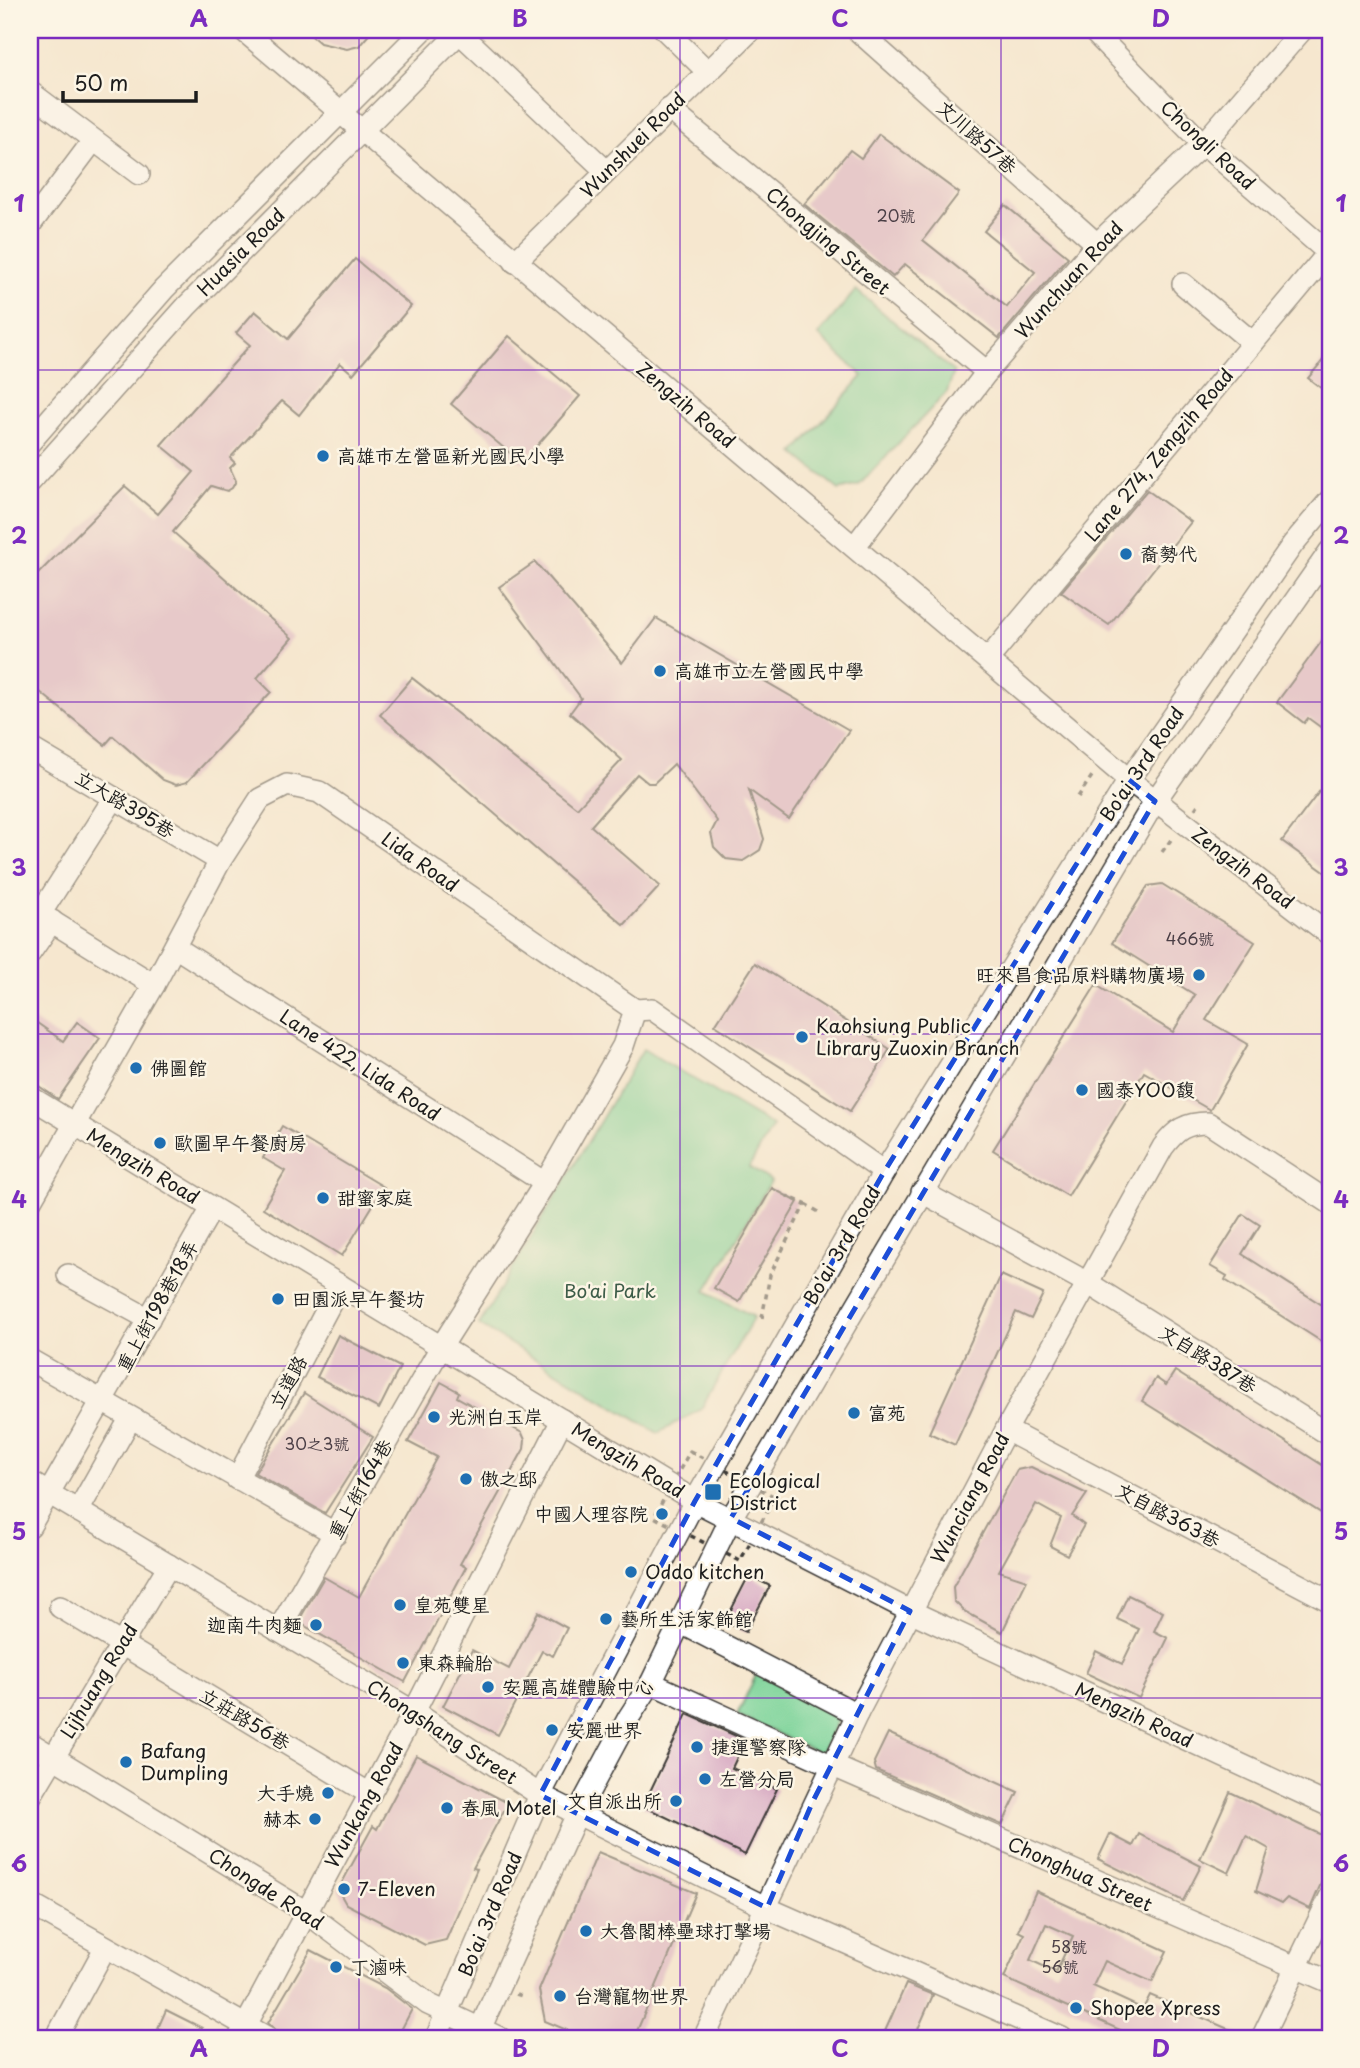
<svg xmlns="http://www.w3.org/2000/svg" width="1360" height="2068" font-family="'Playpen Sans','LXGW WenKai TC',sans-serif">
<style>
.green{fill:#7ad399;stroke:#4b785a;stroke-width:2}
.building{fill:#d5a5c1;fill-rule:evenodd}
.lines{fill:none;stroke-linecap:round;stroke-linejoin:round}
.minor-casing{stroke:#3d3a37;stroke-width:24}
.path{stroke:#3d3a37;stroke-width:3.5;stroke-dasharray:5 5;stroke-linecap:butt}
.minor{stroke:#fff;stroke-width:21}
.marked{fill:none;stroke:#1d4ed8;stroke-width:5;stroke-dasharray:14 9;stroke-linejoin:round}
.grid{fill:none;stroke:#7b2cbf;stroke-width:2;stroke-opacity:0.55}
.poi-dot{fill:#1f6fb2;stroke:#fcf5e5;stroke-width:2.5}
.labels{text-anchor:middle;stroke-width:5;stroke-linejoin:round;paint-order:stroke}
.number-label{font-size:16px;fill:#4a3e45}
.street-label{font-size:19px;fill:#1c1c1c;stroke:#fcf5e5}
.poi-label{font-size:19px;fill:#1c1c1c;stroke:#fcf5e5;text-anchor:start}
.park-label{font-size:19px;fill:#3d5c48;stroke:#fcf5e5}
.neatline{fill:none;stroke:#7b2cbf;stroke-width:2.5}
.grid-label{font-size:23px;text-anchor:middle;font-weight:bold;fill:#7b2cbf}
</style>
<rect width="100%" height="100%" fill="#fcf5e5"/>
<filter id="ink" filterUnits="userSpaceOnUse"><feTurbulence type="fractalNoise" baseFrequency=".0143" numOctaves="2"/><feDisplacementMap in="SourceGraphic" scale="14" xChannelSelector="R" yChannelSelector="G"/><feConvolveMatrix kernelMatrix="1 2 1 2 8 2 1 2 1" color-interpolation-filters="sRGB"/></filter>
<filter id="wash" filterUnits="userSpaceOnUse"><feTurbulence type="fractalNoise" baseFrequency=".00686" numOctaves="4" result="noise"/><feDisplacementMap in="SourceGraphic" scale="28" xChannelSelector="R" yChannelSelector="G"/><feGaussianBlur stdDeviation="1.57" result="paint"/><feColorMatrix in="noise" values="0 0 0 0 0 0 0 0 0 0 0 0 0 0 0 0 0 1.4 0 .05"/><feComposite in="paint" operator="in"/></filter>
<g filter="url(#wash)">
<rect width="100%" height="100%" fill="#f6e7cf"/>
<!-- green -->
<g class="green">
<polygon points="856,290 954,372 947,392 859,485 839,490 794,453 863,376 818,335"/>
<polygon points="643,1049 773,1126 749,1167 771,1181 706,1291 754,1317 701,1409 658,1433 479,1325"/>
<polygon points="757,1673 841,1713 821,1754 737,1715"/>
</g>
<g id="blocks">
<!-- building -->
<g class="building">
<polygon points="305,30 373,30 359,46 347,49 320,43"/>
<polygon points="879,134 959,193 923,240 1007,307 1035,272 984,231 1005,205 1068,257 999,338 905,264 893,277 804,204 850,150 861,158"/>
<polygon points="355,259 411,306 353,374 340,363 299,415 282,401 230,458 235,463 230,468 236,481 232,488 227,491 211,486 173,532 292,638 257,678 271,692 187,782 176,785 163,780 113,736 105,745 39,691 30,700 30,582 125,486 158,514 194,472 161,445 250,345 236,333 255,311 288,339"/>
<polygon points="509,336 580,396 522,463 451,404"/>
<polygon points="1330,352 1330,395 1308,378"/>
<polygon points="1147,490 1191,522 1109,625 1061,592"/>
<polygon points="535,562 622,663 656,618 849,730 789,819 749,790 764,839 760,850 743,861 726,859 714,847 711,833 717,821 674,764 654,783 648,783 637,774 591,826 660,886 624,925 380,715 412,678 577,808 622,760 570,713 581,698 499,587"/>
<polygon points="1330,630 1330,734 1308,718 1304,723 1277,702"/>
<polygon points="1322,788 1330,794 1330,876 1282,841"/>
<polygon points="1162,884 1255,942 1206,1020 1248,1044 1210,1110 1144,1072 1068,1196 993,1150 1096,985 1173,1032 1195,995 1112,943 1148,886"/>
<polygon points="755,963 890,1049 850,1111 715,1025"/>
<polygon points="30,1018 63,1041 77,1022 100,1038 58,1099 30,1080"/>
<polygon points="282,1126 384,1187 342,1256 263,1208 285,1171 263,1158"/>
<polygon points="772,1188 798,1202 739,1302 714,1288"/>
<polygon points="1243,1214 1260,1225 1242,1254 1330,1310 1330,1347 1225,1280 1227,1276 1210,1266"/>
<polygon points="1001,1275 1043,1294 1031,1319 1016,1312 955,1445 929,1433"/>
<polygon points="338,1335 400,1367 379,1409 317,1377"/>
<polygon points="1175,1371 1330,1470 1330,1509 1326,1516 1142,1401 1156,1378 1166,1385"/>
<polygon points="441,1382 459,1392 457,1397 522,1433 525,1440 524,1449 460,1564 466,1567 405,1682 298,1622 324,1577 359,1597 437,1457 408,1442"/>
<polygon points="304,1393 373,1437 325,1513 255,1473"/>
<polygon points="1031,1467 1087,1494 1072,1516 1084,1525 1067,1555 1050,1546 1061,1518 1036,1504 999,1571 1027,1580 1002,1632 964,1611 954,1601 953,1587 1017,1470"/>
<polygon points="749,1575 770,1586 746,1632 725,1622"/>
<polygon points="1128,1595 1163,1612 1154,1631 1168,1638 1139,1698 1086,1673 1096,1651 1122,1664 1139,1629 1117,1619"/>
<polygon points="538,1612 567,1628 553,1656 542,1651 498,1735 443,1706 472,1650 509,1669"/>
<polygon points="687,1714 745,1740 732,1768 777,1789 745,1855 643,1806"/>
<polygon points="888,1733 1018,1792 1002,1825 876,1770 874,1762"/>
<polygon points="416,1755 508,1803 473,1868 477,1869 446,1940 425,1945 346,1904 338,1890 373,1826 377,1829"/>
<polygon points="1230,1792 1330,1839 1330,1863 1310,1909 1287,1898 1282,1903 1256,1891 1269,1849 1246,1836 1229,1873 1200,1859"/>
<polygon points="1110,1834 1133,1846 1139,1834 1201,1866 1183,1901 1098,1859"/>
<polygon points="598,1852 696,1893 634,2038 586,2038 545,2021 539,1990"/>
<path d="M1036,1891L1167,1951L1152,1982L1105,1961L1093,1986L1143,2009L1150,1995L1249,2038H1138L1004,1978L1024,1934L1018,1931ZM1046,1924L1073,1936L1056,1972L1030,1960Z"/>
<polygon points="311,1950 385,1988 412,2009 397,2038 281,2036 268,2023"/>
<polygon points="906,1984 933,1995 914,2038 882,2038"/>
<polygon points="166,2010 202,2028 197,2038 165,2038 168,2033 158,2028"/>
</g>
</g>
</g>
<g filter="url(#ink)">
<use href="#blocks" fill-opacity="0" stroke="#3d3a37" stroke-width="2"/>
<g class="lines">
<!-- minor casing -->
<g class="minor-casing">
<g id="minor">
<polyline points="243,30 1129,780 1330,935"/>
<polyline points="665,30 708,72"/>
<polyline points="857,30 1097,244"/>
<polyline points="1092,30 1203,144 1330,254"/>
<polyline points="459,32 606,171"/>
<polyline points="30,92 139,174"/>
<polyline points="669,109 987,372"/>
<polyline points="30,225 93,141"/>
<polyline points="515,262 751,30"/>
<polyline points="1183,284 1253,343"/>
<polyline points="30,442 164,289 423,30"/>
<polyline points="30,482 187,306 462,30"/>
<polyline points="855,546 987,372 1097,244 1203,144 1302,30"/>
<polyline points="989,658 1330,251"/>
<polyline points="30,748 220,861"/>
<polyline points="30,908 154,985"/>
<polyline points="40,914 114,798"/>
<polyline points="175,947 545,1183"/>
<polyline points="30,953 52,921"/>
<polyline points="635,1010 652,1009 884,1172"/>
<polyline points="30,1097 695,1501 910,1611 1330,1806"/>
<polyline points="922,1192 1086,1282 1330,1435"/>
<polyline points="30,1202 154,985 220,861 260,799 287,785 319,792 635,1010 623,1046 545,1183 441,1347 278,1631"/>
<polyline points="68,1275 149,1319"/>
<polyline points="30,1360 336,1534"/>
<polyline points="1006,1430 1330,1601"/>
<polyline points="237,1479 340,1285"/>
<polyline points="30,1482 414,1712 540,1795 767,1908 1062,2038"/>
<polyline points="78,1511 130,1419"/>
<polyline points="30,1526 212,1208"/>
<polyline points="60,1607 370,1794"/>
<polyline points="681,1623 857,1714"/>
<polyline points="651,1683 831,1765 1330,1982"/>
<polyline points="30,1743 306,1912 428,2004 500,2038"/>
<polyline points="30,1797 169,1565"/>
<polyline points="30,1904 268,2038"/>
<polyline points="56,2038 105,1948"/>
<polyline points="239,2038 414,1712 562,1420"/>
<polyline points="436,2038 540,1795 695,1501 884,1172 1129,780 1293,544 1330,500"/>
<polyline points="476,2038 577,1814 629,1717 651,1683 731,1518 1155,801 1330,551"/>
<path d="M704,2038L857,1714L1006,1430L1163,1147C1176,1130 1185,1123 1208,1123L1330,1203"/>
<polyline points="1262,2038 1330,1897"/>
</g>
</g>
<!-- path -->
<g class="path">
<polyline points="1078,797 1094,773"/>
<polyline points="1195,809 1200,802"/>
<polyline points="1162,852 1173,837"/>
<polyline points="805,1204 819,1212"/>
<polyline points="762,1318 770,1275 805,1204 787,1196"/>
<polygon points="690,1451 775,1497 740,1561 654,1517"/>
<polyline points="516,1994 525,1997"/>
</g>
<!-- minor -->
<use href="#minor" class="minor"/>
</g>
</g>
<!-- marked area -->
<path d="M0 0H1360V2068H0ZM1129,780L1155,801L731,1518L910,1611L813,1801L767,1908L540,1795L695,1501L884,1172Z" fill="#f6e7cf" fill-opacity=".55" fill-rule="evenodd"/>
<path class="marked" d="M1129,780L1155,801L731,1518L910,1611L813,1801L767,1908L540,1795L695,1501L884,1172Z"/>
<!-- grid -->
<path class="grid" d="M359,30V2038M680,30V2038M1001,30V2038M30,370H1330M30,702H1330M30,1034H1330M30,1366H1330M30,1698H1330"/>
<!-- markers -->
<g class="poi-dot">
<circle cx="323" cy="456" r="7"/>
<circle cx="1126" cy="554" r="7"/>
<circle cx="660" cy="671" r="7"/>
<circle cx="1199" cy="975" r="7"/>
<circle cx="802" cy="1037" r="7"/>
<circle cx="136" cy="1068" r="7"/>
<circle cx="1082" cy="1090" r="7"/>
<circle cx="160" cy="1143" r="7"/>
<circle cx="323" cy="1198" r="7"/>
<circle cx="278" cy="1299" r="7"/>
<circle cx="854" cy="1413" r="7"/>
<circle cx="434" cy="1417" r="7"/>
<circle cx="466" cy="1479" r="7"/>
<rect x="704" y="1483" width="18" height="18" rx="3.5"/>
<circle cx="662" cy="1514" r="7"/>
<circle cx="631" cy="1572" r="7"/>
<circle cx="400" cy="1605" r="7"/>
<circle cx="606" cy="1619" r="7"/>
<circle cx="316" cy="1625" r="7"/>
<circle cx="403" cy="1663" r="7"/>
<circle cx="488" cy="1687" r="7"/>
<circle cx="552" cy="1730" r="7"/>
<circle cx="697" cy="1747" r="7"/>
<circle cx="126" cy="1762" r="7"/>
<circle cx="705" cy="1779" r="7"/>
<circle cx="328" cy="1793" r="7"/>
<circle cx="676" cy="1801" r="7"/>
<circle cx="447" cy="1808" r="7"/>
<circle cx="315" cy="1819" r="7"/>
<circle cx="344" cy="1889" r="7"/>
<circle cx="586" cy="1931" r="7"/>
<circle cx="336" cy="1967" r="7"/>
<circle cx="560" cy="1996" r="7"/>
<circle cx="1076" cy="2008" r="7"/>
</g>
<g class="labels">
<!-- number labels -->
<g class="number-label">
<text x="896" y="222">20號</text>
<text x="1190" y="945">466號</text>
<text x="317" y="1450">30之3號</text>
<text x="1069" y="1953">58號</text>
<text x="1060" y="1973">56號</text>
</g>
<!-- street labels -->
<g class="street-label">
<text transform="translate(977 137) rotate(42)" y="7">文川路57巷</text>
<text transform="translate(633 145) rotate(-45)" y="7">Wunshuei Road</text>
<text transform="translate(1208 145) rotate(43)" y="7">Chongli Road</text>
<text transform="translate(828 241) rotate(40)" y="7">Chongjing Street</text>
<text transform="translate(241 252) rotate(-45)" y="7">Huasia Road</text>
<text transform="translate(1069 280) rotate(-48)" y="7">Wunchuan Road</text>
<text transform="translate(686 405) rotate(40)" y="7">Zengzih Road</text>
<text transform="translate(1159 455) rotate(-50)" y="7">Lane 274, Zengzih Road</text>
<text transform="translate(1142 764) rotate(-56)" y="7">Bo'ai 3rd Road</text>
<text transform="translate(125 804) rotate(31)" y="7">立大路395巷</text>
<text transform="translate(420 862) rotate(35)" y="7">Lida Road</text>
<text transform="translate(1243 868) rotate(37)" y="7">Zengzih Road</text>
<text transform="translate(360 1065) rotate(33)" y="7">Lane 422, Lida Road</text>
<text transform="translate(143 1166) rotate(31)" y="7">Mengzih Road</text>
<text transform="translate(842 1245) rotate(-60)" y="7">Bo'ai 3rd Road</text>
<text transform="translate(157 1306) rotate(-61)" y="7">重上街198巷18弄</text>
<text transform="translate(1208 1359) rotate(32)" y="7">文自路387巷</text>
<text transform="translate(288 1382) rotate(-62)" y="7">立道路</text>
<text transform="translate(628 1460) rotate(31)" y="7">Mengzih Road</text>
<text transform="translate(360 1489) rotate(-61)" y="7">重上街164巷</text>
<text transform="translate(970 1498) rotate(-62)" y="7">Wunciang Road</text>
<text transform="translate(1168 1515) rotate(28)" y="7">文自路363巷</text>
<text transform="translate(99 1681) rotate(-59)" y="7">Lijhuang Road</text>
<text transform="translate(1134 1715) rotate(25)" y="7">Mengzih Road</text>
<text transform="translate(245 1719) rotate(31)" y="7">立莊路56巷</text>
<text transform="translate(442 1732) rotate(33)" y="7">Chongshang Street</text>
<text transform="translate(364 1805) rotate(-61)" y="7">Wunkang Road</text>
<text transform="translate(1080 1874) rotate(24)" y="7">Chonghua Street</text>
<text transform="translate(266 1889) rotate(33)" y="7">Chongde Road</text>
<text transform="translate(490 1914) rotate(-67)" y="7">Bo'ai 3rd Road</text>
</g>
<!-- poi labels -->
<g class="poi-label">
<text x="337" y="463">高雄市左營區新光國民小學</text>
<text x="1140" y="561">裔勢代</text>
<text x="674" y="678">高雄市立左營國民中學</text>
<text x="1185" y="982" text-anchor="end">旺來昌食品原料購物廣場</text>
<text x="816" y="1033">Kaohsiung Public<tspan x="816" dy="22">Library Zuoxin Branch</tspan></text>
<text x="150" y="1075">佛圖館</text>
<text x="1096" y="1097">國泰YOO馥</text>
<text x="174" y="1150">歐圖早午餐廚房</text>
<text x="337" y="1205">甜蜜家庭</text>
<text x="292" y="1306">田園派早午餐坊</text>
<text x="868" y="1420">富苑</text>
<text x="448" y="1424">光洲白玉岸</text>
<text x="480" y="1486">傲之邸</text>
<text x="729" y="1488">Ecological<tspan x="729" dy="22">District</tspan></text>
<text x="648" y="1521" text-anchor="end">中國人理容院</text>
<text x="645" y="1579">Oddo kitchen</text>
<text x="414" y="1612">皇苑雙星</text>
<text x="620" y="1626">藝所生活家飾館</text>
<text x="302" y="1632" text-anchor="end">迦南牛肉麵</text>
<text x="417" y="1670">東森輪胎</text>
<text x="502" y="1694">安麗高雄體驗中心</text>
<text x="566" y="1737">安麗世界</text>
<text x="711" y="1754">捷運警察隊</text>
<text x="140" y="1758">Bafang<tspan x="140" dy="22">Dumpling</tspan></text>
<text x="719" y="1786">左營分局</text>
<text x="314" y="1800" text-anchor="end">大手燒</text>
<text x="662" y="1808" text-anchor="end">文自派出所</text>
<text x="461" y="1815">春風 Motel</text>
<text x="301" y="1826" text-anchor="end">赫本</text>
<text x="358" y="1896">7-Eleven</text>
<text x="600" y="1938">大魯閣棒壘球打擊場</text>
<text x="350" y="1974">丁滷味</text>
<text x="574" y="2003">台灣寵物世界</text>
<text x="1090" y="2015">Shopee Xpress</text>
</g>
<!-- park labels -->
<g class="park-label">
<text x="610" y="1298">Bo'ai Park</text>
</g>
</g>
<!-- margin -->
<rect width="1360" height="2068" fill="none" stroke="#fcf5e5" stroke-width="77"/>
<!-- scale -->
<path d="M63 91v10h133v-10" fill="none" stroke="#1c1c1c" stroke-width="3.5"/>
<text x="74" y="91" font-size="21" fill="#1c1c1c" stroke="#fcf5e5" stroke-width="5" paint-order="stroke">50 m</text>
<rect x="38" y="38" width="1284" height="1992" class="neatline"/>
<g class="grid-label">
<text x="199" y="27">A</text>
<text x="520" y="27">B</text>
<text x="840" y="27">C</text>
<text x="1161" y="27">D</text>
<text x="19" y="212">1</text>
<text x="1341" y="212">1</text>
<text x="19" y="544">2</text>
<text x="1341" y="544">2</text>
<text x="19" y="876">3</text>
<text x="1341" y="876">3</text>
<text x="19" y="1208">4</text>
<text x="1341" y="1208">4</text>
<text x="19" y="1540">5</text>
<text x="1341" y="1540">5</text>
<text x="19" y="1872">6</text>
<text x="1341" y="1872">6</text>
<text x="199" y="2057">A</text>
<text x="520" y="2057">B</text>
<text x="840" y="2057">C</text>
<text x="1161" y="2057">D</text>
</g>
</svg>
